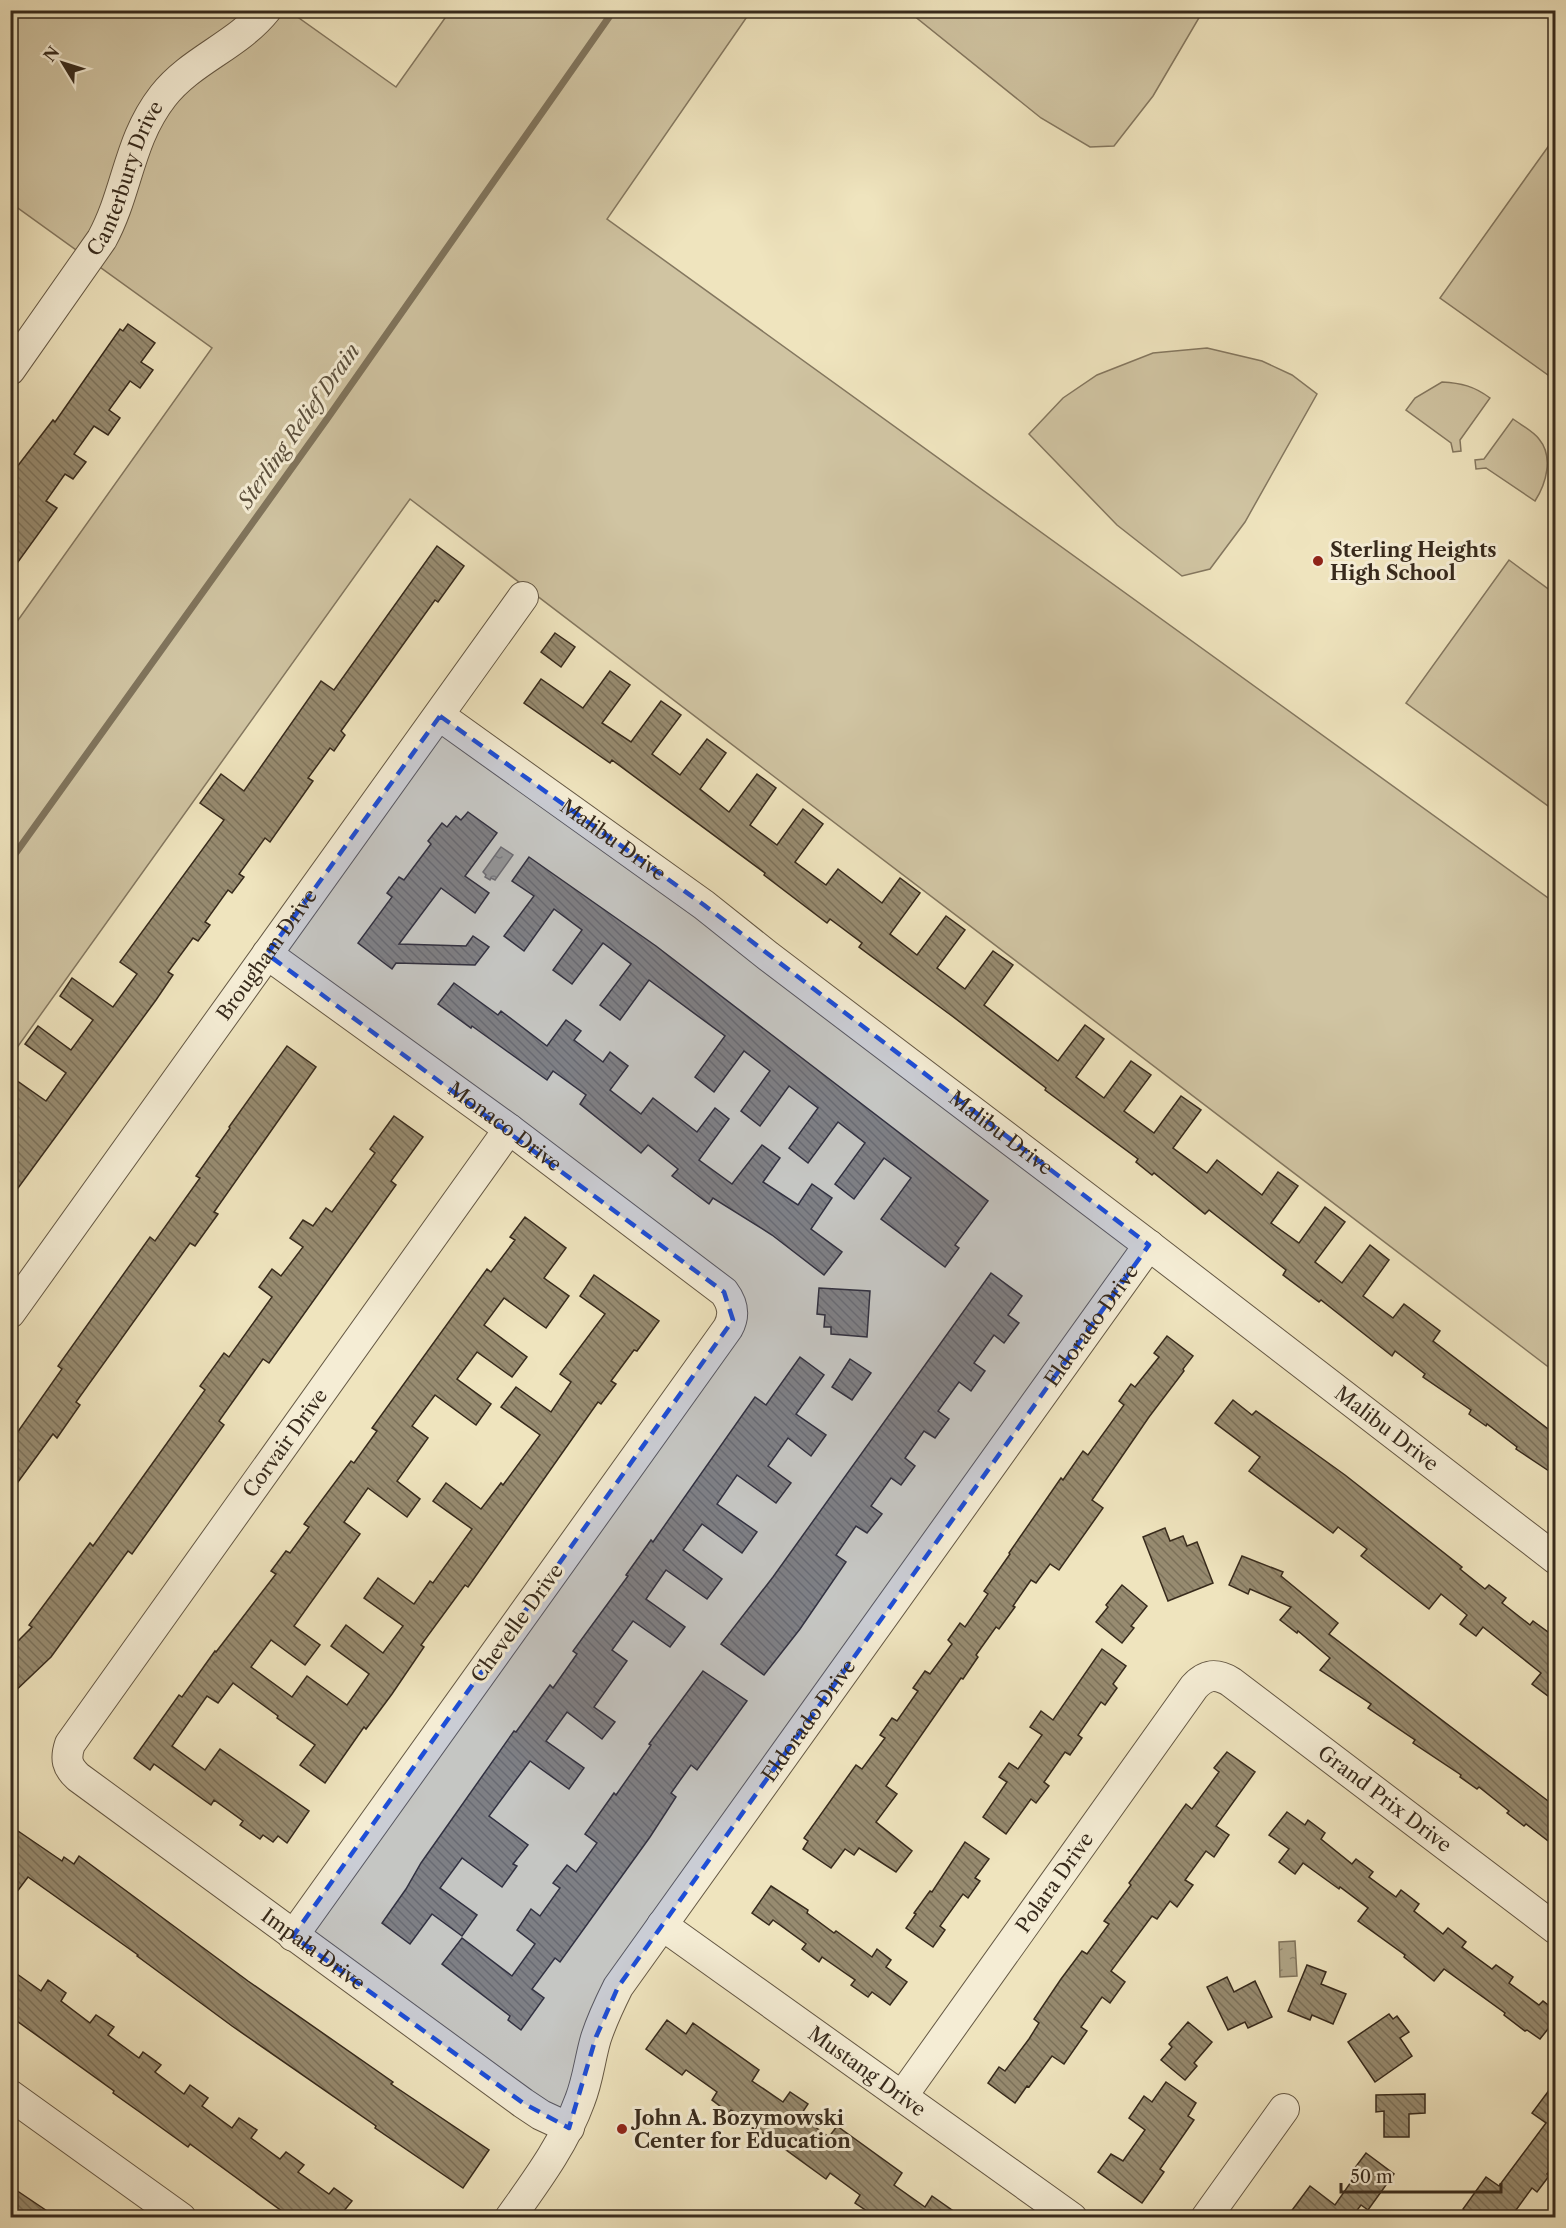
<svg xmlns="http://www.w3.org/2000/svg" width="1566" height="2228" font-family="'Libre Caslon Text',serif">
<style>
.green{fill:#d0c4a2;stroke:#84775f;stroke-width:1.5}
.water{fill:url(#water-ripples);stroke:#80745c;stroke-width:1.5}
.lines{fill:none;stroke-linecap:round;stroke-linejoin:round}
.stream{stroke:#80745c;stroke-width:7}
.building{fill:url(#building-back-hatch);stroke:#372a1c;stroke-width:1.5}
.minor-casing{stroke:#655844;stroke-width:32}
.minor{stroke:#f5edd5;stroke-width:30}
.marked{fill:#1d4ed8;fill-opacity:0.2;stroke:#1d4ed8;stroke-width:4.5;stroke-dasharray:12 8;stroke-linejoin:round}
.poi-dot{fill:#8f2418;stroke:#f5edd5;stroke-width:2}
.labels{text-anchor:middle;stroke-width:6;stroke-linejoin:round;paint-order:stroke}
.street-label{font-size:20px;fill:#372a1c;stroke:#f5edd5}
.poi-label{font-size:20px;font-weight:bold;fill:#372a1c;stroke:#f5edd5;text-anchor:start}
.water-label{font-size:21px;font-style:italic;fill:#5b4f3c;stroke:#f5edd5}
</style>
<defs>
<pattern id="water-ripples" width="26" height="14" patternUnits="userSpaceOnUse" patternTransform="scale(1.5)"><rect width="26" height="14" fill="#b0a587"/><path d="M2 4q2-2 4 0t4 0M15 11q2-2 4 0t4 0" fill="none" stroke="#90876e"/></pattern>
<pattern id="building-back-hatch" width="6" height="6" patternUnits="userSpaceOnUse" patternTransform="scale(1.5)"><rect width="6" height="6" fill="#978b70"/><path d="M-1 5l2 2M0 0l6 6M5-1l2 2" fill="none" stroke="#7c725b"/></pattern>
</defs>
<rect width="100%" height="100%" fill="#efe4be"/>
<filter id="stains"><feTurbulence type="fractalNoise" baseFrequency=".00333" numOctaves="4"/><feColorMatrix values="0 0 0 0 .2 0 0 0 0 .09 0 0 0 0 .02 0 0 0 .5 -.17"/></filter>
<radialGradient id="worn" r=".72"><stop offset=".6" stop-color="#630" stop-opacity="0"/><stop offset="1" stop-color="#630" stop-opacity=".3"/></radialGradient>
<!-- green -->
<g class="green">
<polygon points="11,11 289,11 396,87 450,11 751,11 607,219 1555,903 1555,1372 410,499 11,1056 11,630 212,348 11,203"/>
<polygon points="908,11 1203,11 1153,96 1114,146 1090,147 1041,118"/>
<polygon points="1555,137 1556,380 1555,380 1440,298"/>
<polygon points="1207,348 1262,361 1292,375 1317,394 1245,522 1210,569 1182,576 1117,525 1029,434 1063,398 1097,375 1153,353"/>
<path d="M1442,382C1461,383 1474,386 1490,398L1460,440L1461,451L1453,452L1451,443L1406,410L1415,398Z"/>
<path d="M1513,419C1521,425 1533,431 1539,439C1554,457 1546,484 1535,501L1486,468L1476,469L1475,460L1484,459Z"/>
<polygon points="1509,560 1555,594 1555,811 1406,703"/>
</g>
<!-- water -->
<g class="water">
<polygon points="501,847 513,855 495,880 491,878 490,880 485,877 486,875 483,872"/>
<polygon points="1295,1941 1297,1976 1280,1977 1279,1942"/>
</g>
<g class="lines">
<!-- stream -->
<polyline class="stream" points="10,861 327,419 614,10"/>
</g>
<!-- building -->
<g class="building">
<polygon points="128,324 155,343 141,362 153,370 140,388 130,381 109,410 120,418 108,435 94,426 74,454 86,462 73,479 65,474 46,501 57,508 10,573 10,476 53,420 55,422 120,329 123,331"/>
<polygon points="437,546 464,566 438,602 435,600 341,731 345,735 334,751 330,748 308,778 313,781 270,842 265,838 239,874 244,877 232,893 228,890 205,922 210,925 198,941 193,938 168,972 173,975 156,1000 10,1199 10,1076 46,1101 66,1073 25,1044 38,1026 71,1050 93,1020 60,996 72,978 113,1007 137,974 120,962 224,820 200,803 221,774 244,791 321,681 334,690"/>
<polygon points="555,633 575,647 561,667 541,652"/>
<polygon points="610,671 630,685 602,723 631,742 661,701 681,715 652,754 680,775 707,739 726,753 700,789 729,812 757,774 776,788 750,825 777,845 803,809 823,824 795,862 826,885 838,869 882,903 900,878 920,893 890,934 917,955 946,916 965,930 937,968 965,989 993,951 1013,965 984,1005 1058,1061 1085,1025 1104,1039 1076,1077 1104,1098 1131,1061 1151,1075 1124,1111 1154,1133 1181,1096 1201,1110 1173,1148 1207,1173 1217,1160 1262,1195 1278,1172 1298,1186 1271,1223 1299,1243 1325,1207 1345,1222 1315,1262 1342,1283 1370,1245 1389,1260 1363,1296 1393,1318 1404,1304 1440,1331 1433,1341 1556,1435 1556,1459 1549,1471 1516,1449 1517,1447 1487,1424 1486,1426 1469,1414 1471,1410 1423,1377 1425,1374 1395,1351 1392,1356 1321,1300 1319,1302 1283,1275 1286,1270 1209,1210 1205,1214 1154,1173 1152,1175 1136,1162 1138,1159 1045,1090 1046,1088 952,1016 859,947 862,943 830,919 827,923 764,875 765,873 612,760 610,763 524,703 541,679 583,708"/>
<polygon points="468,812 497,833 465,876 489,893 475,913 441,888 399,944 466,946 473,936 489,947 475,965 396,963 392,969 358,943 392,897 387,893 399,877 404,880 431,844 428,841 442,823 447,827 456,816 461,820"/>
<polygon points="529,857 656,946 988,1201 955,1245 959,1248 945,1267 881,1219 911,1178 884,1158 854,1199 835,1184 865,1143 838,1122 808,1163 789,1148 818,1108 789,1086 760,1126 741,1111 770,1071 744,1051 714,1092 695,1077 725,1036 649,980 620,1020 600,1005 631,964 603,943 572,984 553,970 582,930 554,909 524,951 504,936 534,896 512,881"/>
<polygon points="454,983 498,1015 501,1011 547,1046 566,1020 581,1031 574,1040 603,1062 610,1052 628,1066 610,1090 641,1114 653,1098 697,1132 715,1108 729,1119 699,1160 732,1184 762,1145 780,1158 763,1182 798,1205 812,1184 832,1198 811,1229 842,1252 824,1275 772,1235 713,1198 709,1204 672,1176 678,1169 648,1145 641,1153 580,1104 586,1095 553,1071 547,1080 472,1026 471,1028 438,1004"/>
<polygon points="287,1046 316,1067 214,1212 218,1214 195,1246 190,1243 76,1402 80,1405 57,1438 53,1434 10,1493 10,1428 17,1433 62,1369 58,1366 150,1237 155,1241 200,1178 196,1176 230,1128 229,1127"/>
<polygon points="394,1116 423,1137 391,1181 396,1185 269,1363 263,1359 219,1421 224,1425 132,1554 128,1551 51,1657 10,1696 10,1649 32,1627 29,1625 90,1543 93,1546 137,1485 205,1390 200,1386 224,1353 229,1357 272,1297 259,1287 272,1269 281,1276 303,1247 290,1238 303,1220 313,1226 326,1208 332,1212 375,1153 370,1149"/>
<polygon points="525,1217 566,1248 544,1278 569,1296 546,1328 504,1298 484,1325 527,1357 512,1377 477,1352 457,1379 491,1404 476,1425 435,1395 412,1426 428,1438 397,1481 420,1499 407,1517 368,1488 344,1522 360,1534 294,1626 320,1645 305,1665 271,1640 251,1667 292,1697 307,1676 347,1705 369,1674 331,1646 346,1625 383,1653 403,1626 364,1598 378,1578 414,1604 430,1581 433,1583 472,1529 433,1501 446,1483 481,1509 501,1483 503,1485 540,1435 501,1407 516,1387 551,1412 571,1382 560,1374 605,1314 580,1296 594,1275 659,1321 637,1351 634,1350 611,1381 616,1384 601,1404 598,1402 468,1587 465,1585 421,1645 424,1647 392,1694 366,1729 364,1727 325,1783 300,1765 315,1745 277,1718 278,1716 233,1683 218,1703 207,1696 172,1746 205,1770 220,1749 309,1811 287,1843 278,1836 273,1842 263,1835 260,1839 240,1825 243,1821 214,1800 211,1805 154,1764 150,1770 134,1758 179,1695 182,1697 215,1651 216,1652 276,1574 271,1571 286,1551 290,1553 309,1527 304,1524 351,1461 354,1463 377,1431 372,1428 487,1269 491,1272 515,1240 510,1237"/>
<polygon points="991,1273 1022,1296 1008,1315 1019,1323 1004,1343 994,1335 974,1363 985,1371 971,1391 959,1382 938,1411 949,1419 935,1438 924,1431 905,1458 915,1466 901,1485 891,1478 871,1506 882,1514 867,1533 856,1526 836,1555 846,1562 800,1629 764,1675 721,1644 773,1577"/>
<polygon points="819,1288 870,1291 867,1337 831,1334 831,1327 824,1327 825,1315 817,1314"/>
<polygon points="1167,1336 1193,1356 1183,1369 1184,1371 1149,1417 1092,1500 1103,1508 1059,1570 1050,1564 1036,1583 1031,1580 1013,1606 1015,1607 999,1629 996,1627 976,1655 978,1657 963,1679 961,1678 886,1786 897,1794 876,1822 912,1851 896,1872 859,1848 854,1855 845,1849 831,1868 803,1849 808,1841 804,1838 856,1765 862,1769 885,1738 880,1735 892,1718 897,1721 918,1691 913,1688 925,1671 930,1674 952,1644 948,1640 960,1623 965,1627 988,1594 984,1591 1010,1554 1009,1553 1061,1478 1063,1480 1083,1451 1088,1455 1124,1405 1119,1401 1131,1384 1135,1387 1159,1357 1154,1353"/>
<polygon points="800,1357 824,1375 796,1414 826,1435 811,1456 788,1438 768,1466 791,1483 776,1503 737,1475 717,1504 757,1532 742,1553 702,1524 683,1550 722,1579 707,1599 666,1570 646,1599 685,1627 670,1647 633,1621 612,1650 627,1661 594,1707 615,1722 602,1739 567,1712 546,1741 584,1768 569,1789 530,1761 489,1816 528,1845 513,1864 517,1866 502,1887 462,1858 440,1888 477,1915 462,1936 432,1914 410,1944 382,1923 406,1889 421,1863 514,1731 516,1732 550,1685 553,1688 577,1654 573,1651 628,1576 626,1575 651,1540 653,1542 755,1397 766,1405"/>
<polygon points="850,1359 871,1373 852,1400 832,1387"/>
<polygon points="1233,1400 1252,1415 1256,1411 1345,1475 1462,1567 1460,1569 1485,1589 1489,1585 1506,1598 1502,1603 1530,1625 1533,1621 1556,1638 1556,1702 1532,1684 1541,1673 1483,1627 1476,1636 1460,1624 1467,1615 1441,1594 1429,1609 1361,1556 1367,1549 1338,1527 1333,1533 1249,1471 1260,1457 1215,1423"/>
<polygon points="1165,1528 1170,1541 1183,1536 1187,1546 1197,1542 1213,1583 1168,1601 1143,1537"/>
<polygon points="1242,1556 1283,1572 1281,1576 1338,1623 1329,1634 1556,1807 1556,1847 1526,1824 1524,1826 1507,1813 1509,1811 1479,1787 1477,1789 1460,1777 1461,1775 1413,1743 1415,1740 1368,1708 1371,1704 1320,1670 1330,1658 1298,1631 1297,1633 1280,1620 1291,1607 1250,1589 1248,1594 1229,1585"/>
<polygon points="1122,1585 1147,1606 1131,1626 1134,1628 1122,1643 1096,1622 1108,1607 1106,1605"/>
<polygon points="1102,1649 1126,1666 1113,1684 1117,1688 1105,1705 1101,1702 1078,1735 1082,1738 1070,1755 1065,1752 1044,1782 1049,1786 1036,1803 1031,1799 1006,1834 983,1817 1007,1782 999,1777 1009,1763 1018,1769 1042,1735 1030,1727 1041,1711 1053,1720"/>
<polygon points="703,1671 747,1701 697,1770 691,1765 671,1793 676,1797 650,1837 560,1962 555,1958 532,1989 544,1998 521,2030 508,2020 510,2016 442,1964 462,1938 512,1976 535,1944 517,1930 531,1909 540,1916 560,1888 553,1883 567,1865 576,1872 597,1843 585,1834 614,1793 616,1795 651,1745 649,1744"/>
<polygon points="1227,1752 1255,1772 1216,1826 1229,1835 1214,1857 1206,1851 1185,1880 1193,1885 1177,1907 1170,1901 1157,1919 1152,1916 1111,1971 1125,1982 1110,2003 1102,1997 1081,2027 1087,2031 1064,2064 1052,2056 1029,2087 1027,2086 1015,2103 988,2083 999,2067 1005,2071 1029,2039 1039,2023 1034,2019 1061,1979 1082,1951 1087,1954 1109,1924 1104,1921 1131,1885 1129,1883 1186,1804 1192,1809 1219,1772 1214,1768"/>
<polygon points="1287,1812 1305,1825 1308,1820 1325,1833 1321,1839 1352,1864 1356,1859 1373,1872 1369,1877 1396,1897 1401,1890 1419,1904 1414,1911 1443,1934 1448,1928 1466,1942 1462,1947 1492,1969 1496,1965 1513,1977 1509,1983 1539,2005 1543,2001 1556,2011 1556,2019 1540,2039 1527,2030 1525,2031 1504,2015 1505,2013 1444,1969 1434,1981 1404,1957 1405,1955 1358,1921 1368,1908 1340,1887 1339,1889 1303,1863 1295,1874 1279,1862 1289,1849 1269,1835"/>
<polygon points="18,1831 62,1861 64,1857 74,1864 79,1856 248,1981 393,2082 391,2084 489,2150 463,2188 375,2128 376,2126 232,2026 137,1956 138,1955 28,1877 10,1901 10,1841"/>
<polygon points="965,1842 989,1859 975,1878 980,1881 968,1898 963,1894 940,1926 945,1930 933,1947 906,1928 916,1914 914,1913 930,1891 932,1892"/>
<polygon points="771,1886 808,1910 807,1913 834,1933 836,1931 872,1957 877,1949 891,1960 886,1967 907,1982 890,2005 872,1992 868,1997 851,1985 855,1980 822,1957 819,1962 802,1949 806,1944 773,1920 769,1925 752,1913"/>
<polygon points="1307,1965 1326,1972 1321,1984 1346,1994 1333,2024 1312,2015 1310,2020 1288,2011"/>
<polygon points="10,1969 41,1991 48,1980 66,1993 61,2001 90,2023 96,2015 114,2027 108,2035 139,2058 143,2052 161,2065 155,2072 184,2094 190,2085 208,2098 202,2106 232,2128 239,2118 257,2130 251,2138 280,2159 286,2152 304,2165 298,2172 329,2194 334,2188 352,2201 339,2217 290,2217 190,2144 188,2147 141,2113 113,2093 114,2091 10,2016"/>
<polygon points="1227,1977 1234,1992 1255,1981 1272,2017 1248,2028 1245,2022 1228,2030 1207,1987"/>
<polygon points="1389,2014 1393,2019 1397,2016 1409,2032 1400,2038 1412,2056 1375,2082 1348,2042"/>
<polygon points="667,2020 686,2034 693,2023 759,2070 752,2081 783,2102 790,2092 808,2104 800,2116 829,2137 837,2126 902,2173 894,2185 925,2207 932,2196 962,2217 876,2217 855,2203 860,2195 830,2173 826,2179 731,2110 729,2113 712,2100 717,2092 686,2070 682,2075 646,2049"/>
<polygon points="1188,2022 1212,2042 1194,2063 1197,2066 1185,2080 1161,2060 1172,2047 1169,2044"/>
<polygon points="1556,2081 1556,2163 1547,2174 1549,2176 1537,2192 1532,2188 1511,2217 1474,2217 1463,2209 1486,2177 1499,2186 1546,2123 1532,2113"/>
<polygon points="1166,2082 1196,2103 1188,2116 1194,2120 1160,2169 1164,2172 1142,2203 1098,2172 1111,2154 1123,2161 1145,2130 1129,2118 1144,2096 1152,2102"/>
<polygon points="1425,2094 1425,2113 1409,2114 1409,2137 1384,2137 1384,2111 1376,2112 1376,2095"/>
<polygon points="1366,2153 1394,2174 1368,2210 1361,2205 1352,2217 1287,2217 1310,2186 1335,2205 1358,2172 1354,2169"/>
<polygon points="10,2186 56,2217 10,2217"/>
</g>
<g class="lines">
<!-- minor casing -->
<g class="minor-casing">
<g id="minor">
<path id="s1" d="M10,370L102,239C128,191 128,141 163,96C191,60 237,46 266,10"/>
<path id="s2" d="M440,716L704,905L768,956L1142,1240L1556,1559"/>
<path id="s3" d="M267,954L509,1129L724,1292C733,1304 735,1315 728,1328L293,1936"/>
<path id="s4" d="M509,1129L70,1744C65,1759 67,1767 78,1777L523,2103L541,2115L569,2128"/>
<path id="s5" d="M10,1313L523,597"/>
<path id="s6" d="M662,1925L1072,2218"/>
<polyline points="10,2095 181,2218"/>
<path id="s7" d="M903,2095L1194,1687C1206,1674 1216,1673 1231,1682L1556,1929"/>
<path id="s8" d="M510,2218C537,2180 564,2144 580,2100C588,2080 590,2058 596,2038C602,2020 610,2003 618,1987L1149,1245"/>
<polyline points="1206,2218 1284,2109"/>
</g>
</g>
<!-- minor -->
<use href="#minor" class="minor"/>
</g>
<!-- marked area -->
<path class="marked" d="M440,716L704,905L1149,1245L618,1987L596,2037L569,2128L523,2103L293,1936L733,1320L724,1292L267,954Z"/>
<!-- markers -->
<g class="poi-dot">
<circle cx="1318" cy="561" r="6"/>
<circle cx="622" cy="2129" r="6"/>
</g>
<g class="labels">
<!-- street labels -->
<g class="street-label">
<text dy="7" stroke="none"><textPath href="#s1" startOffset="225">Canterbury Drive</textPath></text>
<text dy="7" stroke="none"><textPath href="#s2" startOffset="213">Malibu Drive</textPath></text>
<text dy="7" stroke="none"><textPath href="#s5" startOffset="441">Brougham Drive</textPath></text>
<text dy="7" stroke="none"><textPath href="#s3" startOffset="294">Monaco Drive</textPath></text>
<text dy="7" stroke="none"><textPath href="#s2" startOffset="699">Malibu Drive</textPath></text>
<text dy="7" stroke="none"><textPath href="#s8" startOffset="1071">Eldorado Drive</textPath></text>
<text dy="7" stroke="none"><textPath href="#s2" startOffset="1185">Malibu Drive</textPath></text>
<text transform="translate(285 1443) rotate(-54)" y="7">Corvair Drive</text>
<text transform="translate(517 1623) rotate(-54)" y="7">Chevelle Drive</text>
<text dy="7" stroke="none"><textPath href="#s8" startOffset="585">Eldorado Drive</textPath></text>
<text dy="7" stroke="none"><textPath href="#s7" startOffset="736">Grand Prix Drive</textPath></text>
<text dy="7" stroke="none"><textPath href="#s7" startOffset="261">Polara Drive</textPath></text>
<text dy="7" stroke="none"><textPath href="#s4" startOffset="1084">Impala Drive</textPath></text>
<text dy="7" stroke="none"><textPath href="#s6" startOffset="252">Mustang Drive</textPath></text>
</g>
<!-- poi labels -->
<g class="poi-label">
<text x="1330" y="557">Sterling Heights<tspan x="1330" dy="23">High School</tspan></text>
<text x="634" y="2125">John A. Bozymowski<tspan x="634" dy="23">Center for Education</tspan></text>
</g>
<!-- water labels -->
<g class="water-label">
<text transform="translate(299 426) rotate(-55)" y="7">Sterling Relief Drain</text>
</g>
</g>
<!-- margin -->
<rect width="1566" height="2228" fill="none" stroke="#efe4be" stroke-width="36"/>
<rect x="12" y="12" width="1542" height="2204" fill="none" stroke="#372a1c" stroke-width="3"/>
<rect x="18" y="18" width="1530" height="2192" fill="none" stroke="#372a1c" stroke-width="1.5"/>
<!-- north arrow -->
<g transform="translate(63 63) rotate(308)" stroke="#f5edd5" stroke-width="4.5" paint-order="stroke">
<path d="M0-4.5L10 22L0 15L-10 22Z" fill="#372a1c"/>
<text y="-9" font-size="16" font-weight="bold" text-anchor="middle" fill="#372a1c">N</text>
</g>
<!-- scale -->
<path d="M1341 2183v9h160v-9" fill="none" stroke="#372a1c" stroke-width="3"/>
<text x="1350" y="2183" font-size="18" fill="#372a1c" stroke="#f5edd5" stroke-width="4.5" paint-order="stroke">50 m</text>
<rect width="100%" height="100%" filter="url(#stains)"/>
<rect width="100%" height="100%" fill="url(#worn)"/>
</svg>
